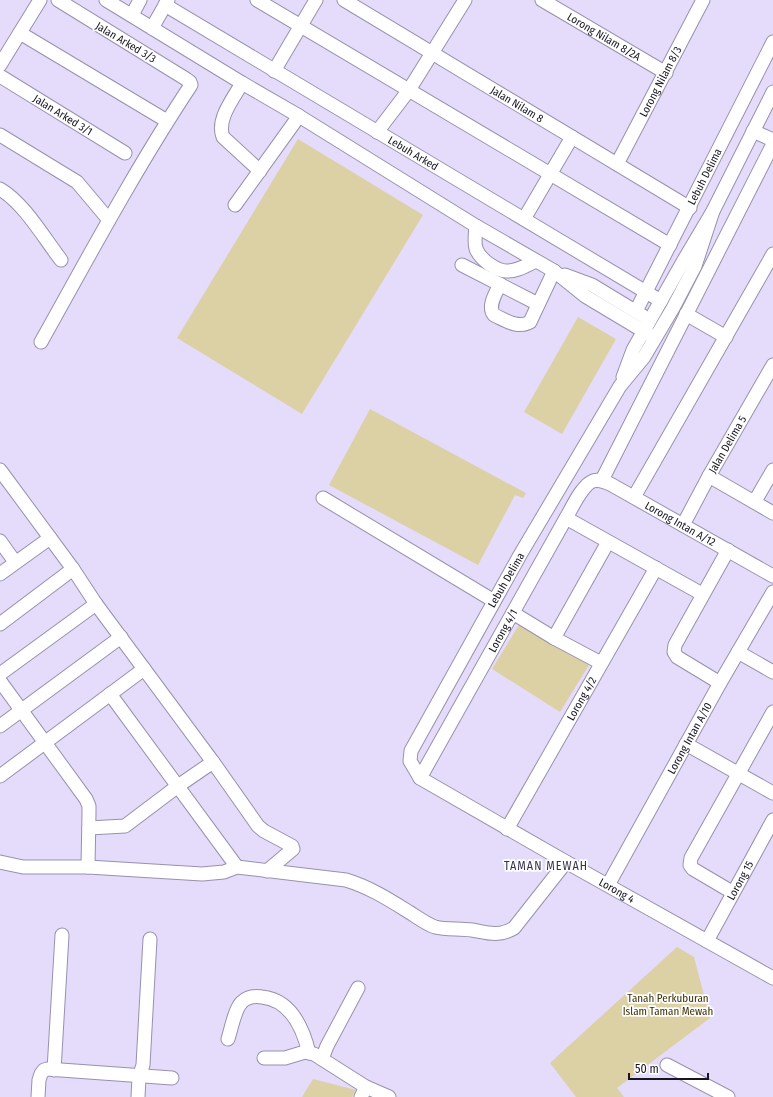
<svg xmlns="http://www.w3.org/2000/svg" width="773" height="1097" font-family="'Fira Sans Condensed',sans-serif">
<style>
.green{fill:#dcd1a5}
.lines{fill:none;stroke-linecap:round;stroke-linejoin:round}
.minor-casing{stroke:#9891ad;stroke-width:15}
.minor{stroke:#fff;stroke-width:13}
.labels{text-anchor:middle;stroke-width:3.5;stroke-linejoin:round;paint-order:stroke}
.street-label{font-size:11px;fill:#17151f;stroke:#fff}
.park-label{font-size:11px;fill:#3a3004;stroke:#fff}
.neighbourhood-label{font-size:12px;letter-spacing:1px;fill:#39334a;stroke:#fff}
</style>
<rect width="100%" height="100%" fill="#e4dcfa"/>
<!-- green -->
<g class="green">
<polygon points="298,139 423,215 302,414 177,338"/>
<polygon points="578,317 616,339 562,434 524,412"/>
<polygon points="370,409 526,493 523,498 515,495 478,565 329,485"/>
<polygon points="520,623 589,665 560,712 492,669"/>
<polygon points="677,947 694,957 710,1018 617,1088 624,1097 576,1097 550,1063"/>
<polygon points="313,1079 356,1090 352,1097 302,1097"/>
</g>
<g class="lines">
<!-- minor casing -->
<g class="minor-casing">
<g id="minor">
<polyline points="106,0 242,83 299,116 476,226 554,271 585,296 655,338"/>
<polyline points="257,0 670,245"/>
<path id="s1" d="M344,0L690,208"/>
<path id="s2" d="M542,0L666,73"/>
<path id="s3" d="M165,5L661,301"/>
<polyline points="132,15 140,0"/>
<polyline points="152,28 168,0"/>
<polyline points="20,33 167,121"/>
<polyline points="0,65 40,0"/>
<polyline points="274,71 316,0"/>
<path id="s4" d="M0,76L125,153"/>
<path d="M242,83C234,98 216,119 223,137L260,171"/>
<polyline points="753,131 773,140"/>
<polyline points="377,132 409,90 465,0"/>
<polyline points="0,135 77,182 109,220"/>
<path id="s5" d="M617,164L703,0"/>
<path d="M0,189C24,203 44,238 61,260"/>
<polyline points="235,205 299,116"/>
<path id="s6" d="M713,211L695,266L673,308L644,357L620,386L520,555L411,751L410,761L420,778L566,862L773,978"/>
<polyline points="524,219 572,137"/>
<path d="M476,226C474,245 473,252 489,264C495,268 500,271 506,271C516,272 527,265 536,261"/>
<polyline points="462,265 538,304"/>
<polyline points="565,275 592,285 643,316"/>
<path d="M500,284C496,293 487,306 494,315C505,320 518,329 530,322L554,271"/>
<path id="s7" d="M636,311L773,42"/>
<polyline points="686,314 726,337"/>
<path d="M41,342C89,256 136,168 191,85L190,82L186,79L58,0"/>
<polyline points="623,377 633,350 684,260 713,211 773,92"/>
<polyline points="0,470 73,569 96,604 213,762 258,826 264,831 292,846 293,849 267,871"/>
<polyline points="709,476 773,513"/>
<polyline points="602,480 773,144"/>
<polyline points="634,497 773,254"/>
<polyline points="323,498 494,601"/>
<polyline points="755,501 773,470"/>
<polyline points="566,518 702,594"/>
<path id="s8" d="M683,525L709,476L773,365"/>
<polyline points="0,541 15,562"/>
<polyline points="0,574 50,538"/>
<polyline points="513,613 554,638 601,663"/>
<polyline points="0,624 73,569"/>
<polyline points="554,638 608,542"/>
<polyline points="738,652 773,672"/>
<polyline points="0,674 96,604"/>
<polyline points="0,681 86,799 89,806 89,813 88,867"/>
<polyline points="720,683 677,657 674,652 675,645 728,550"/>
<polyline points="110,694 237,867"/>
<polyline points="0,726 121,637"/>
<polyline points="686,744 773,793"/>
<polyline points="0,776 144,669"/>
<path id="s9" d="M420,778L566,518C572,508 582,485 593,481C600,479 606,482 612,485L773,576"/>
<polyline points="89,828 125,826 178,786 213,762"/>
<path id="s10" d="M507,829L656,568"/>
<path d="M0,862L23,867H88L202,874L224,872L237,867L346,880C369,887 388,899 409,912C417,917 426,924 435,927C447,930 460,928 472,930C488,933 499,937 514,928L566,862"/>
<path id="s11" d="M608,885L720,683L773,592"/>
<polyline points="732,892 693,869 690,865 691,858 773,712"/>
<path id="s12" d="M707,941L773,820"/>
<path d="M228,1039C231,1030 235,1008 242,1002C247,997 255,996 262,997C291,1000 303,1028 309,1053"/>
<polyline points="264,1058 285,1058 305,1052 314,1054 366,1087"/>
<polyline points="322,1059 327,1046 358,988"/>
<polyline points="667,1065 728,1097"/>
<polyline points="54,1070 62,935"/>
<polyline points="38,1097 39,1080 41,1074 44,1070 47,1069 172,1078"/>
<polyline points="138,1097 139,1077 143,1065 150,939"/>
<polyline points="361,1097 366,1087 389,1097"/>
</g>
</g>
<!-- minor -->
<use href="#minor" class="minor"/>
</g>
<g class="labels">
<!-- street labels -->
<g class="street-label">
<text dy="4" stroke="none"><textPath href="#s2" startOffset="72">Lorong Nilam 8/2A</textPath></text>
<text transform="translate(126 42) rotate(31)" y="4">Jalan Arked 3/3</text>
<text dy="4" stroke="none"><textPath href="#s5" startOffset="93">Lorong Nilam 8/3</textPath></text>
<text dy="4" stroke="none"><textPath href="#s1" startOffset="202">Jalan Nilam 8</textPath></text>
<text dy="4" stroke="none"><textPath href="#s4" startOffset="74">Jalan Arked 3/1</textPath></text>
<text dy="4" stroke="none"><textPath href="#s3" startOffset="289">Lebuh Arked</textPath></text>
<text dy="4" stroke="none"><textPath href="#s7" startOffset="151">Lebuh Delima</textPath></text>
<text dy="4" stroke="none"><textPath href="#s8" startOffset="92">Jalan Delima 5</textPath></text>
<text dy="4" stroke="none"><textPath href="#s9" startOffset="443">Lorong Intan A/12</textPath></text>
<text transform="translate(506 580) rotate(-60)" y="4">Lebuh Delima</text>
<text dy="4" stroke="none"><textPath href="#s9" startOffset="169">Lorong 4/1</textPath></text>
<text dy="4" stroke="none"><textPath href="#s10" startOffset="150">Lorong 4/2</textPath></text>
<text dy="4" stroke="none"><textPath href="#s11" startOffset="168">Lorong Intan A/10</textPath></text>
<text dy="4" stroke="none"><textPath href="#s12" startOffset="69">Lorong 15</textPath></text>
<text dy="4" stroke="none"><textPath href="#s6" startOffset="877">Lorong 4</textPath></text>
</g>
<!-- park labels -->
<g class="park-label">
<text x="668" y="1002">Tanah Perkuburan<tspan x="668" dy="13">Islam Taman Mewah</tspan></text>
</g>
<!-- neighbourhood labels -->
<g class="neighbourhood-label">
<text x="546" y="870">TAMAN MEWAH</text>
</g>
</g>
<!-- scale -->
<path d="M629 1073v6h79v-6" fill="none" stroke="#17151f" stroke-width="2"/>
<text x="635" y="1073" font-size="12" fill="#17151f" stroke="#ffffff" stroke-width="3" paint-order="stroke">50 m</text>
</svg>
